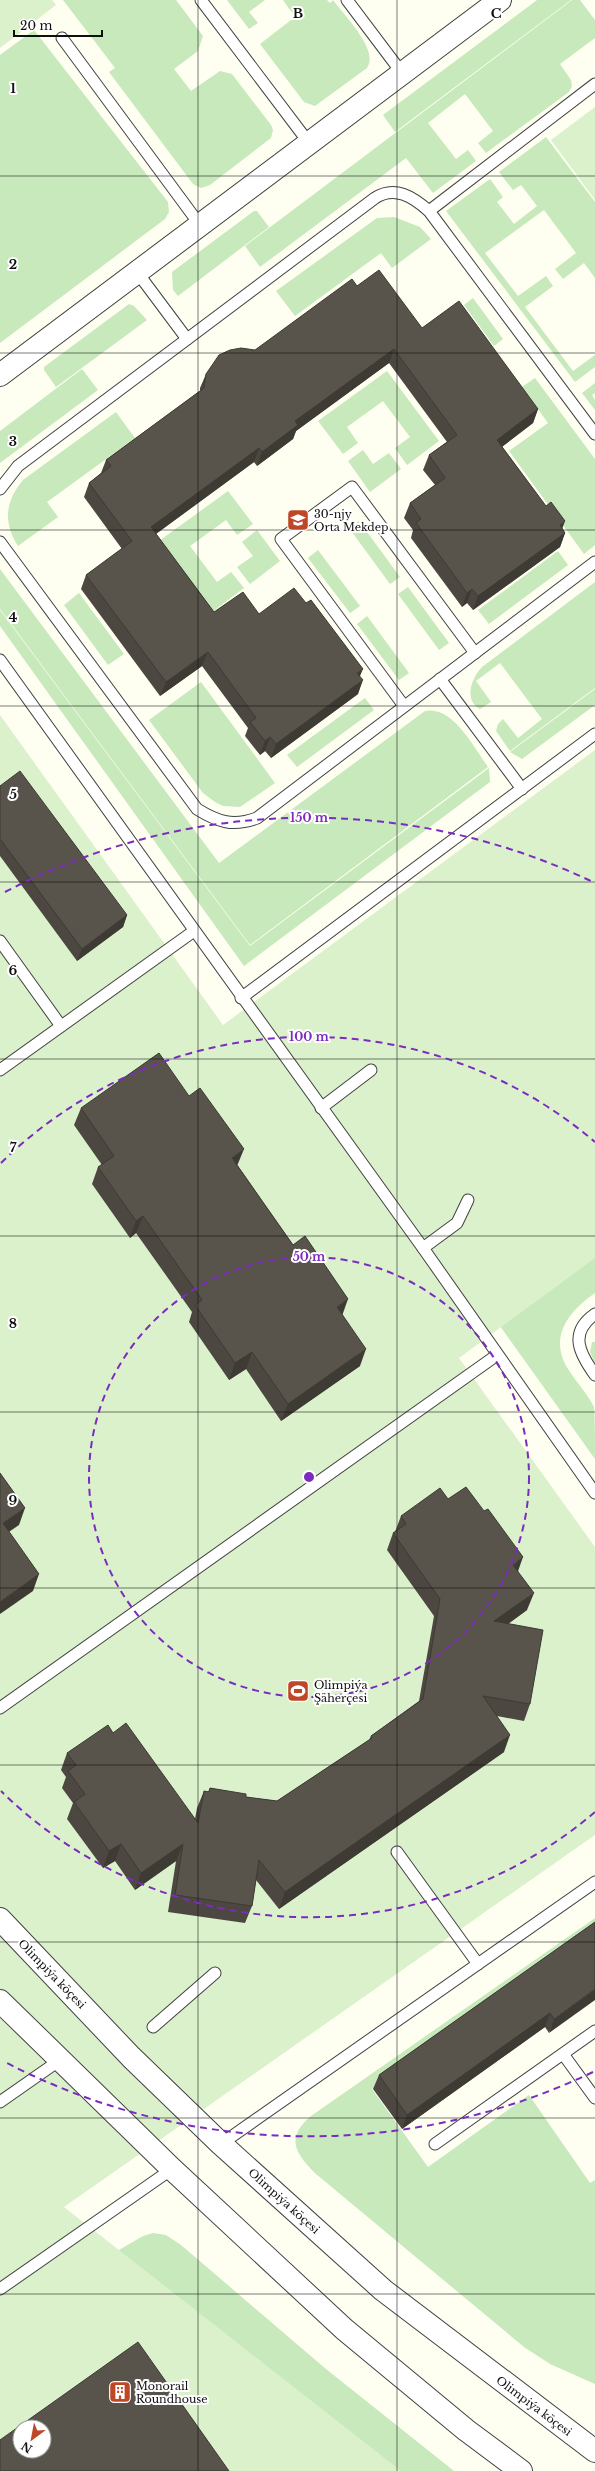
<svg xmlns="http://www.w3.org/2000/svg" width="595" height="2471" font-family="'Libre Baskerville',serif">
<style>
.green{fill:#c7e9bb}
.pitch{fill:#dbf1cc;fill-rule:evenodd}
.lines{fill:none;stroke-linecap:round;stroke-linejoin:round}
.service-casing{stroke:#424242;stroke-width:13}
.minor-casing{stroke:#424242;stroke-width:24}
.service{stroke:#fff;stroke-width:11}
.minor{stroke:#fff;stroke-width:22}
.wall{fill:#4c4740}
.shaded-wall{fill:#3e3a34}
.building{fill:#58534b;stroke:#3e3a34;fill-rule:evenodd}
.grid{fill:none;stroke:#0f0f0f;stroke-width:1;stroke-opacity:0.55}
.ring{fill:none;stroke:#7b2cbf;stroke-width:2;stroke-dasharray:7 5}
.labels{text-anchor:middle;stroke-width:4;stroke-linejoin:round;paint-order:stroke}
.poi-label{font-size:11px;fill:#0f0f0f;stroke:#fff;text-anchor:start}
.street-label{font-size:11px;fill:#0f0f0f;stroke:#fff}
.grid-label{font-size:13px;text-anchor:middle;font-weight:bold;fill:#0f0f0f;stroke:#fff;stroke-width:4;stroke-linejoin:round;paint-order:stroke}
.centre{fill:#7b2cbf;stroke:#fff;stroke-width:2}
.ring-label{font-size:12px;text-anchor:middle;font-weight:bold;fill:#7b2cbf;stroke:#fff;stroke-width:4;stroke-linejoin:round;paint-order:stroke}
</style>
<rect width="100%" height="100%" fill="#fefff1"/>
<!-- green -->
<g class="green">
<polygon points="63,0 176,0 203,36 198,51 174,69 191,91 220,71 232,74 271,125 273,130 271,138 210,185 201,188 193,184 109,72 115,68"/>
<polygon points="227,0 265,0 249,12 258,23 249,29"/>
<path d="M283,0H327L330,3L333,0C344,15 380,51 367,68L315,106L304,102L260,44L295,17Z"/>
<polygon points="537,0 571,0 395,132 383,115"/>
<polygon points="572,0 580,0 595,20 595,38 560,64 571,80 572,86 569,92 486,153 478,143 493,131 465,94 428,123 456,159 468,150 476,161 433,193 406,158 260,267 245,246"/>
<polygon points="34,30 168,202 169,212 165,219 0,343 0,55"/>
<polygon points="546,137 595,202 595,278 584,263 563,279 555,269 576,253 544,210 485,253 518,296 546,276 553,286 525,307 573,371 595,355 595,367 575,382 446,211 490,179 503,197 497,202 514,224 537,206 521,185 513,190 499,172"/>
<polygon points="254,211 257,211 269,227 178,296 173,290 172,272"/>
<polygon points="394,217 420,227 431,239 392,268 381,253 295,316 276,291 377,218"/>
<polygon points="473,298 503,339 494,346 464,305"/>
<polygon points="129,304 134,306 147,320 56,387 44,370 44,367"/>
<polygon points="82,369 98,390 0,463 0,431"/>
<polygon points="387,371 439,441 407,465 395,448 410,437 383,401 347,427 358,443 343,454 318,421"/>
<polygon points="535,378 595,459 595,545 584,554 509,451 548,423 522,387"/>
<polygon points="595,383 595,393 592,395 595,400 595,410 582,393"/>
<path d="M116,412L135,438L47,502L58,517L18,546C3,522 5,502 23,480Z"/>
<polygon points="363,450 373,464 389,453 401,469 370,492 348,461"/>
<polygon points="228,491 253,524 237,535 226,520 190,546 217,582 231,572 244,588 212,612 159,541"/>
<polygon points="359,521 400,577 390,584 349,528"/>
<polygon points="257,530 280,561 250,584 237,567 253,556 242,542"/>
<polygon points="318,550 360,606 350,613 308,558"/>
<polygon points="558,551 568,565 489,624 478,610"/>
<path d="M0,569L219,863L425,711C453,705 474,748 488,767L250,945L0,609Z"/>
<path d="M595,582V688L510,751L496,731L498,724L503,719L518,738L542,719L500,663L476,681L491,702L480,709C463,700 472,677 482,667Z"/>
<polygon points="408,587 449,643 439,650 398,594"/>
<polygon points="79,593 124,654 108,665 64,605"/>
<polygon points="0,610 250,946 489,768 490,782 244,966 0,626"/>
<polygon points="367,616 409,673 399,680 357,624"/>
<polygon points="201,682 275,783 240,807 223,806 215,802 203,793 149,720"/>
<polygon points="595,689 595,705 522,759 510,752"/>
<polygon points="365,698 374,710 297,767 287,755"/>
<path d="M595,1257V1293C569,1311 548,1337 568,1369C576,1382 588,1394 594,1407C595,1416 595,1448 595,1459L452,1259Z"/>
<polygon points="592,1342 595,1342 595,1364 590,1352"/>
<path d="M595,1918V1931L372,2089L428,2167L529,2095L590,2183L595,2180V2384L550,2364L524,2347L316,2174C295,2153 285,2138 311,2116Z"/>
<polygon points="153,2233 166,2235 181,2245 326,2369 454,2471 335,2471 112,2254 143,2236"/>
</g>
<!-- pitch -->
<g class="pitch">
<polygon points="0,0 52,0 56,5 0,48"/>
<polygon points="595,107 595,200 551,140"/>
<path d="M0,715L223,1025L595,750V1258L459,1358L595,1547V1835L64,2207L401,2471H0ZM20,2427H44V2451H20Z"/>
</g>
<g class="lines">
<!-- service casing -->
<g class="service-casing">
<g id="service">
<polyline points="201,0 309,143"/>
<polyline points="347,0 402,73"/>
<polyline points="62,38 200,225"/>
<polyline points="429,211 595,84"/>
<polyline points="137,272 187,339"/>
<path d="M0,489L18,466L375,198C395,185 413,197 429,211L595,434"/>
<path d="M0,542L197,809C218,822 233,827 257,818L595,562"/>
<polyline points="0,660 423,1248 595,1493"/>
<polyline points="440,679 522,789"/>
<polyline points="404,706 281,539 352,487 475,653"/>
<polyline points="0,941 61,1026"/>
<polyline points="241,998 595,734"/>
<polyline points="0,1070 194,931"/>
<polyline points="321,1108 371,1070"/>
<polyline points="423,1248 457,1223 468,1200"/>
<path d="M595,1314C568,1333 580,1354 595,1375"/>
<polyline points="0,1708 497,1355"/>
<polyline points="397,1852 478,1964"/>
<polyline points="153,2027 215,1973"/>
<polyline points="563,2054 595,2098"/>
<polyline points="0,2102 60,2060"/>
<polyline points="221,2144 595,1882"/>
<polyline points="435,2144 595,2031"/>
<polyline points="0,2289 172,2169"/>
</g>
</g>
<!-- minor casing -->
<g class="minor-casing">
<g id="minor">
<polyline points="0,375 500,0"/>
<polyline points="0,1919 131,2057 221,2144 383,2290 595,2451"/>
<polyline points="0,2001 172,2169 344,2329 466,2430 521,2471"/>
</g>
</g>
<!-- service -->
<use href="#service" class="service"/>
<!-- minor -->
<use href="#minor" class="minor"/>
</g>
<!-- wall -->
<g class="wall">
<polygon points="357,286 422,328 538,409 533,423 502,447 565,533 560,547 473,610 467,603 462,607 411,538 413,530 404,518 410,503 435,485 423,470 429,455 447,442 389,363 296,431 293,439 257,466 254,462 156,534 214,612 259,614 360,676 358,694 271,758 265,751 260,755 245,736 248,728 202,666 160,696 81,589 86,575 122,549 84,497 89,483 101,473 106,460 200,391 200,388 206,374 255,350"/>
<polygon points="0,786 127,915 123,927 77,961 0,856"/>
<polygon points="81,1108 238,1166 342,1315 360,1366 281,1421 246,1369 229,1380 189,1322 192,1312 136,1233 130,1238 92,1184 98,1167 102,1165 74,1125"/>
<polygon points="448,1499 518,1571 527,1610 508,1624 530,1704 524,1721 497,1716 504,1752 279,1909 256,1880 252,1906 245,1923 168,1912 176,1861 135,1890 115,1861 103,1868 67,1819 73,1803 62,1788 66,1777 61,1770 67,1753 113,1733 195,1819 197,1808 204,1791 208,1792 210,1788 246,1797 277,1801 369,1740 371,1736 419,1701 434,1616 387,1550 393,1533 395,1532 401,1516"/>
<polygon points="595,1922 549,2033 545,2027 402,2129 373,2089 379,2075"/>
</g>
<!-- shaded-wall -->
<g class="shaded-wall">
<polygon points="394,349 389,363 296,431 293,439 257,466 262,452 295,421"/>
<polygon points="538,409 533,423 492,454 497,440"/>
<polygon points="259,448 254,462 146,541 151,527"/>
<polygon points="565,521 560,535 560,525"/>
<polygon points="565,533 560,547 473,610 478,596"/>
<polygon points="472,589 467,603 462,607 467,593"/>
<polygon points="208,652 202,666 160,696 166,682"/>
<polygon points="363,669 357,683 357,673"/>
<polygon points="363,680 358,694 271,758 276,744"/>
<polygon points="270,737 265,751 260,755 265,741"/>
<polygon points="127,915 123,927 77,961 82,949"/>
<polygon points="244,1149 237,1166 232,1158"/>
<polygon points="143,1216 136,1233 130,1238 136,1221"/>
<polygon points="348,1299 342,1316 337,1307"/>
<polygon points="366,1349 360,1366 281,1421 288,1404"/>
<polygon points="252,1352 246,1369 229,1380 235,1363"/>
<polygon points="25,1508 19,1525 0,1538 3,1523"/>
<polygon points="523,1557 517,1574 513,1565"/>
<polygon points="39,1574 33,1591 0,1614 0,1602"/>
<polygon points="534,1593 527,1610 488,1638 494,1621"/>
<polygon points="510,1735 504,1752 279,1909 285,1892"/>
<polygon points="121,1844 115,1861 103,1868 109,1851"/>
<polygon points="183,1844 176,1861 135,1890 141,1873"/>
<polygon points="595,1989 595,2000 549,2033 554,2019"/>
<polygon points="550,2013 545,2027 402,2129 407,2115"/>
</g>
<!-- building -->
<g class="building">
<polygon points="379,270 422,328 459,301 538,409 497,440 546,506 551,502 565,521 560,525 565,533 478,596 472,589 467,593 416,523 421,519 410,503 445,478 429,455 457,435 394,349 295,421 298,425 262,452 259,448 151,527 214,612 243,592 259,614 294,588 306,603 311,600 363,669 357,673 363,680 276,744 270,737 265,741 250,722 256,718 208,652 166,682 86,575 132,541 89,483 111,466 106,460 204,388 206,374 219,355 230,350 241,348 255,350 352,279 357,286"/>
<polygon points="20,771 127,915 82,949 0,839 0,786"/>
<polygon points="159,1053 189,1096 200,1088 244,1149 232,1158 293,1245 305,1236 348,1299 337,1307 366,1349 288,1404 252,1352 235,1363 195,1305 202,1300 143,1216 136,1221 98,1167 114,1156 81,1108"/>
<polygon points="0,1473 25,1508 3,1523 39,1574 0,1602"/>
<polygon points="466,1487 484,1511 488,1509 523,1557 513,1565 534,1593 494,1621 543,1630 530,1704 483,1696 510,1735 285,1892 259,1860 252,1906 175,1895 183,1844 141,1873 121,1844 109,1851 74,1802 85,1794 68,1771 76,1765 67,1753 108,1725 113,1733 126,1723 198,1823 204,1791 209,1792 210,1788 246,1794 246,1797 277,1801 372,1738 371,1736 423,1699 440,1599 393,1533 406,1524 401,1516 440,1488 448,1499"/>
<polygon points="595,1922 595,1989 554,2019 550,2013 407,2115 379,2075"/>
<path d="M138,2342L229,2471H0V2440ZM20,2427H44V2451H20Z"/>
</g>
<!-- grid -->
<path class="grid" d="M198,0V2471M397,0V2471M0,176H595M0,353H595M0,530H595M0,706H595M0,882H595M0,1059H595M0,1236H595M0,1412H595M0,1588H595M0,1765H595M0,1942H595M0,2118H595M0,2294H595"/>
<!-- distance rings -->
<g class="ring">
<circle cx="309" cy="1477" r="220"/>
<path d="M595 1812A440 440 0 0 1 1 1791M1 1163A440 440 0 0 1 595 1142"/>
<path d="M593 2072A659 659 0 0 1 5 2062M5 892A659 659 0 0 1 593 882"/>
</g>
<!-- icons -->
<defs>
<g id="school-square" transform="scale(1.15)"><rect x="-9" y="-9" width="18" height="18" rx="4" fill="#be4728" stroke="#fff"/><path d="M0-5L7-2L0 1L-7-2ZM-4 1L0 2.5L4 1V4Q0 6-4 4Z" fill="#fff"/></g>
<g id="stadium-square" transform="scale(1.15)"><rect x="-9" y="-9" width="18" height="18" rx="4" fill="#be4728" stroke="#fff"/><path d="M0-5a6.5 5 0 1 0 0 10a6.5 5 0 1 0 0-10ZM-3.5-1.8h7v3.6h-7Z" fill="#fff"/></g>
<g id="building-square" transform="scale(1.15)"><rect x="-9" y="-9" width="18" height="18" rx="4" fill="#be4728" stroke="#fff"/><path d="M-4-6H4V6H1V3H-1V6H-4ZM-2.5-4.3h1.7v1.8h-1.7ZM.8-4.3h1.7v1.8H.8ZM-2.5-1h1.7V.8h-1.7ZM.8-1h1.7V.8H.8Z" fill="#fff"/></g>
</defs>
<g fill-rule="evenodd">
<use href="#school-square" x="298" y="520"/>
<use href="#stadium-square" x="298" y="1691"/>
<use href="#building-square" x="120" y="2392"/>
</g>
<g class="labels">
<!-- poi labels -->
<g class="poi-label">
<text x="314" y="518">30-njy<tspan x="314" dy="13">Orta Mekdep</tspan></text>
<text x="314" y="1689">Olimpiýa<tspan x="314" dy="13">Şäherçesi</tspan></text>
<text x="136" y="2390">Monorail<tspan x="136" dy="13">Roundhouse</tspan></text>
</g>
<!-- street labels -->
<g class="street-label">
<text transform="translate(52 1974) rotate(46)" y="4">Olimpiýa köçesi</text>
<text transform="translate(284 2201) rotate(42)" y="4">Olimpiýa köçesi</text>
<text transform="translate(534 2406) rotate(37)" y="4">Olimpiýa köçesi</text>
</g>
</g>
<g class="grid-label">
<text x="298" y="18">B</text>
<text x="496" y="18">C</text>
<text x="13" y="93">1</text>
<text x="13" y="269">2</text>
<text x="13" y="446">3</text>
<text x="13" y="622">4</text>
<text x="13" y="799">5</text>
<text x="13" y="975">6</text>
<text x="13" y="1152">7</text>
<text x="13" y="1328">8</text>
<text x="13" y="1505">9</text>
</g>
<circle cx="309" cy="1477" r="6" class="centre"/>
<g class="ring-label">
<text x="309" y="822">150 m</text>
<text x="309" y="1041">100 m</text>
<text x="309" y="1261">50 m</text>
</g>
<!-- north arrow -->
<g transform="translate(32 2439) rotate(212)"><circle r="19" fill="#ffffff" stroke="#9f9f9f"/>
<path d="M0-3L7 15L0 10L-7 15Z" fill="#be4728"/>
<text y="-6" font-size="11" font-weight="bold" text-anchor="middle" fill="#0f0f0f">N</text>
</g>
<!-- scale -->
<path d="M14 30v6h88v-6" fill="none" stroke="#0f0f0f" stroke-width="2"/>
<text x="20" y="30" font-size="12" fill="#0f0f0f" stroke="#ffffff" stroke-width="3" paint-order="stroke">20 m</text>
</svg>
